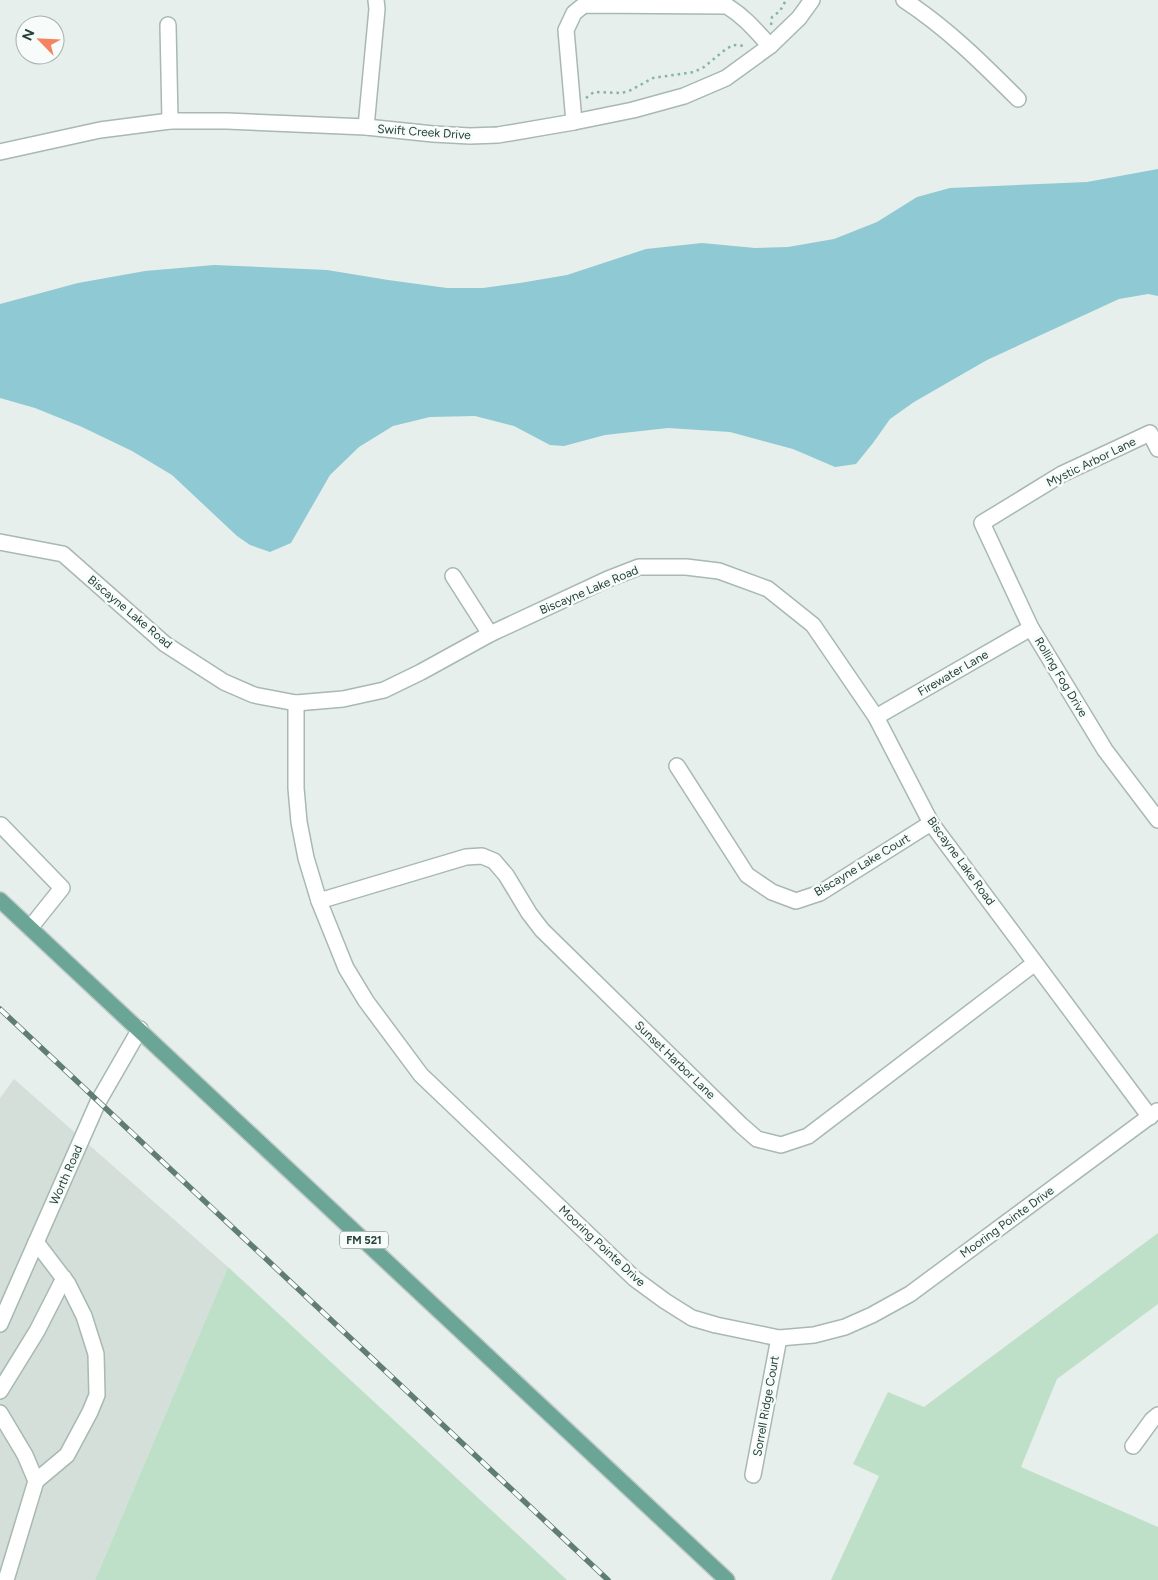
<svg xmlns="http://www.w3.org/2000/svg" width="1158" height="1580" font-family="Figtree,sans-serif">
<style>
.built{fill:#d4dfda}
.green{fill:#bfe0c8}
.water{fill:#8ec9d4}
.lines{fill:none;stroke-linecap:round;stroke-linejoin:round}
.minor-casing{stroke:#a8b8b2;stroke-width:18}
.major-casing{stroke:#c2cac8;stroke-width:18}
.path{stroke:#86b3a5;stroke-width:2.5;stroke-dasharray:2.5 4;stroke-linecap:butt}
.minor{stroke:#fff;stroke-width:15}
.major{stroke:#6aa596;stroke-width:15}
.rail-casing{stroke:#5f7d75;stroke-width:5.5}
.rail{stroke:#f7fbf9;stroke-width:4;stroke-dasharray:11;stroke-linecap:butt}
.labels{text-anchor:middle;stroke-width:5;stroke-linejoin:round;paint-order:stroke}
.shield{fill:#f7fbf9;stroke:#637a73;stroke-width:1}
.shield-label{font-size:11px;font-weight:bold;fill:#24423a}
.street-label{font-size:12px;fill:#24423a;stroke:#f7fbf9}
</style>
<rect width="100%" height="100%" fill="#e6efeb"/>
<!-- built -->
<polygon class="built" points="14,1079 228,1267 95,1580 0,1580 0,1098"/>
<!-- green -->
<g class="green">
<polygon points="1158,1233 1158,1304 1057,1379 1021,1467 1158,1527 1158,1580 831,1580 879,1476 853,1464 888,1392 924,1407"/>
<polygon points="228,1267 567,1580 95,1580"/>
</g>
<!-- water -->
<polygon class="water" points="1158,169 1158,296 1148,294 1119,299 987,360 914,402 890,419 873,443 856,464 835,467 793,449 730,432 668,428 605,435 564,446 550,445 514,426 475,416 430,417 393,426 359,447 330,475 291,543 270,552 250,545 237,536 172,475 132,451 82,427 35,408 0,398 0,304 78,283 145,271 214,265 327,270 388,280 447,288 483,288 520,283 567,275 646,249 702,243 755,248 788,247 834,239 877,222 917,197 950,188 1087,182"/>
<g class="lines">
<!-- minor casing -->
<g class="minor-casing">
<g id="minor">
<path d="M904,0C947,28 982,63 1018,99"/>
<polyline points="168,25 170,121"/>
<path d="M574,122L566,30L574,13L584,5L727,6C745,17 756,31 770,46"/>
<polyline points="366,127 377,9 376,0"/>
<polyline points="0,152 100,130 170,121 227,121 366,127 433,134 470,136 498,135 574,122 633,110 684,96 726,78 770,46 799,18 812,0"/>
<polyline points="1158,449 1150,433 1062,474 982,523 1031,628 1105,750 1158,820"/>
<polyline points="0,542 63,554 165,644 224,682 254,695 296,703 343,699 384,690 421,672 490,634 608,579 639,567 686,567 719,571 768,589 813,625 876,717 931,823 1150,1117"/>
<polyline points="453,576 490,634"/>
<polyline points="296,703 296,788 299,822 306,858 319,901 346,968 366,1001 421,1075 635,1279 665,1301 692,1318 716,1325 779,1338 814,1335 845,1327 872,1315 910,1294 1157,1111"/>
<polyline points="876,717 1031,628"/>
<polyline points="677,766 747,875 772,892 796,901 820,893 931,823"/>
<polyline points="1,825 62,888 30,928"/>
<polyline points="319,901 466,857 482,856 494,861 506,875 529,913 542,930 741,1125 757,1139 781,1145 808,1136 1035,963"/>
<polyline points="0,1324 98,1102 140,1029"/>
<polyline points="0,1391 37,1331 64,1278"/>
<polyline points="0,1413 25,1455 36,1481 6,1580"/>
<polyline points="1133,1446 1152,1420 1158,1415"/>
<polyline points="753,1475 779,1338"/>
<polyline points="36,1481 67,1455 90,1412 97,1395 96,1354 84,1316 68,1284 36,1242"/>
</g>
</g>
<!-- major casing -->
<g class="major-casing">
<polyline id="major" points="0,900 727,1580"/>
</g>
<!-- path -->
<g class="path">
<polyline points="771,25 772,17 780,11 786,0"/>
<polyline points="586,98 594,92 622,93 631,90 653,78 694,72 704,67 726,49 733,45 746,46"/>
</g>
<!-- minor -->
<use href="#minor" class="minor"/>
<!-- major -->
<use href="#major" class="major"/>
<!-- rail casing -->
<g class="rail-casing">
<polyline id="rail" points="0,1009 608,1580"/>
</g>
<!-- rail -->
<use href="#rail" class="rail"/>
</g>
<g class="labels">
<!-- shield labels -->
<rect class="shield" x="340" y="1231.5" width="48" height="17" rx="4"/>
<g class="shield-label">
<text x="364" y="1244">FM 521</text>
</g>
<!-- street labels -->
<g class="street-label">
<text transform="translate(424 132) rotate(4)" y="4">Swift Creek Drive</text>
<text transform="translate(1091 462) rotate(-26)" y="4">Mystic Arbor Lane</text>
<text transform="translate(589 590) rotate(-23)" y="4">Biscayne Lake Road</text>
<text transform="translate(130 612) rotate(40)" y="4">Biscayne Lake Road</text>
<text transform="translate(953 673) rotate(-30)" y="4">Firewater Lane</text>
<text transform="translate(1061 677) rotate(59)" y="4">Rolling Fog Drive</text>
<text transform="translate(961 861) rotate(54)" y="4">Biscayne Lake Road</text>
<text transform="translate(862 865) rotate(-31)" y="4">Biscayne Lake Court</text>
<text transform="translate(675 1060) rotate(44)" y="4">Sunset Harbor Lane</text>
<text transform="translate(66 1175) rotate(-66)" y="4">Worth Road</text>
<text transform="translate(1007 1222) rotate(-36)" y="4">Mooring Pointe Drive</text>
<text transform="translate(602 1246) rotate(43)" y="4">Mooring Pointe Drive</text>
<text transform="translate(766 1406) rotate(-80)" y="4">Sorrell Ridge Court</text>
</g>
</g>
<!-- north arrow -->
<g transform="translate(40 40) rotate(294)"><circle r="24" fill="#f7fbf9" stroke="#a3b1ad"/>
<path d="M0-4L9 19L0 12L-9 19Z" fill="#f4845f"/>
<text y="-8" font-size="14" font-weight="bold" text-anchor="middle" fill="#24423a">N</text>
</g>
</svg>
